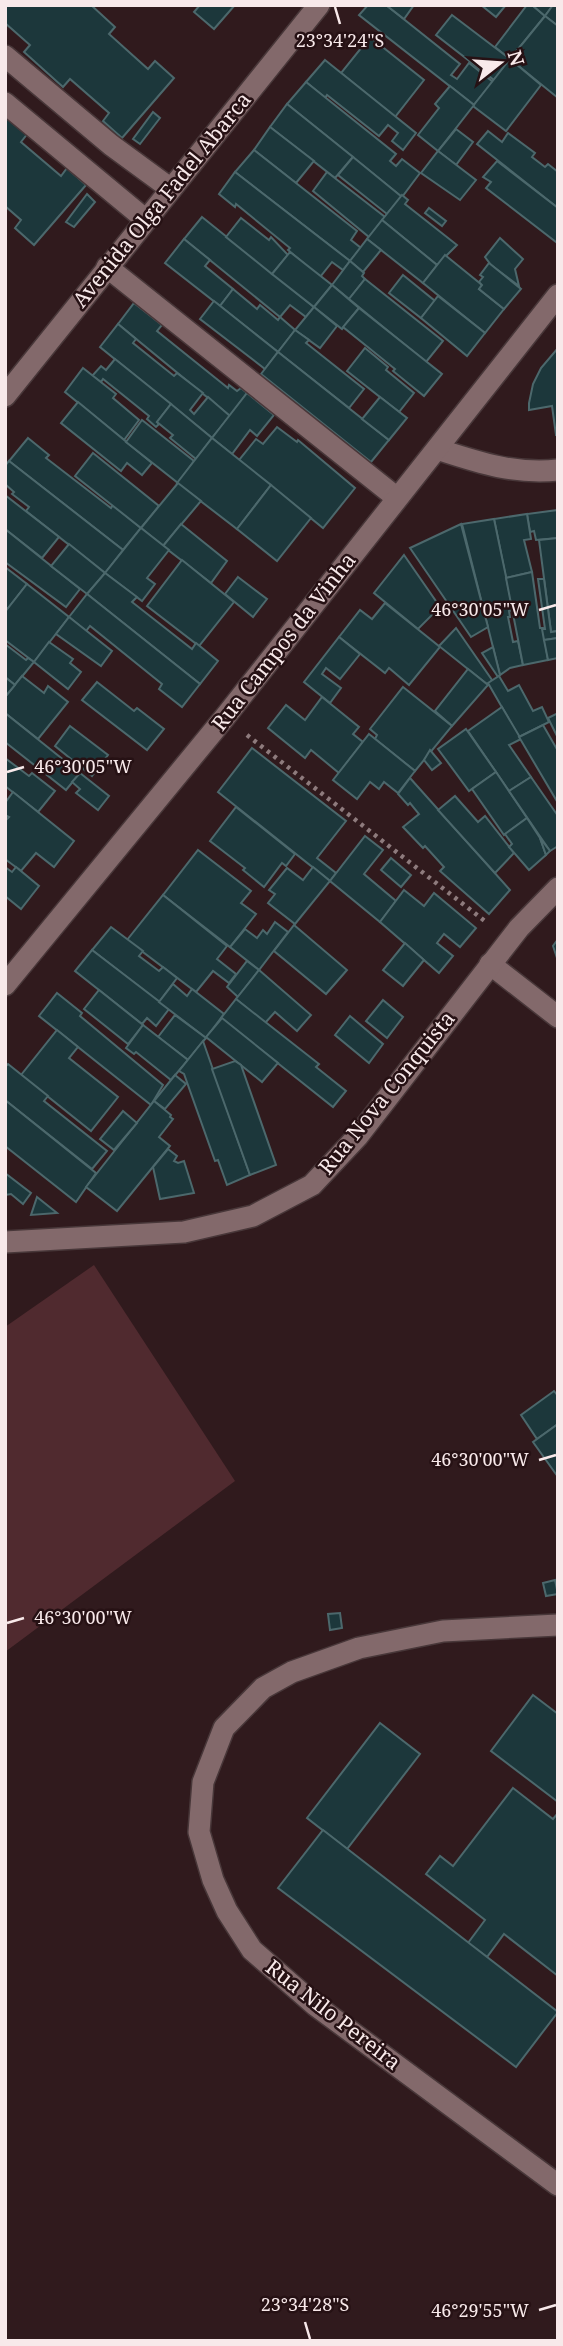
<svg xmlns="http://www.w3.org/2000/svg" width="563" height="2346" font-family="'Noto Serif',serif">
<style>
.green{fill:#502a2f}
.building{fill:#1c373b;stroke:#4c686c;stroke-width:2}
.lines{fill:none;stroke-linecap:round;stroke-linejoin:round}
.service-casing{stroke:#483739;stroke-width:24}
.minor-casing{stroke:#483739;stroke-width:24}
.path{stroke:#8e7b7d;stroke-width:4.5;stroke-dasharray:3.5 5;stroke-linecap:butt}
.service{stroke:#83696b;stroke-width:21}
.minor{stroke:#83696b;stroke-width:21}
.ticks{fill:none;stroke:#f8e9ea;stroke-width:2.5}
.labels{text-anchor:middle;stroke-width:5;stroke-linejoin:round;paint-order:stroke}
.street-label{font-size:21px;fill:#f8e9ea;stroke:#261114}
.ticks-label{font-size:18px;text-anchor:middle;fill:#f8e9ea;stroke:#261114;stroke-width:5;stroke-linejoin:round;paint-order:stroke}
</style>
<rect width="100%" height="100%" fill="#301a1d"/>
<!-- green -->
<polygon class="green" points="94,1265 235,1481 5,1652 5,1327"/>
<!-- building -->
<g class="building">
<polygon points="5,5 91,5 115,27 109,34 148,69 155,61 174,78 122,138 103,121 109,113 70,79 63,87 24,52 30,45 5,23"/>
<polygon points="200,5 235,5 214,29 194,12"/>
<polygon points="368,5 386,5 460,64 451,75 457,79 469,63 493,82 474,105 359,15"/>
<polygon points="386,5 414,5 404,19"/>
<polygon points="481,5 506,5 496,17"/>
<polygon points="527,5 532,5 545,16 510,59 495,47"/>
<polygon points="532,5 553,5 545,16"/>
<polygon points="553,5 558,5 558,26 545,16"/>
<polygon points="452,15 510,59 494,80 436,35"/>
<polygon points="545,16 558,26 558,98 510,59"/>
<polygon points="370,37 424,80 395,117 341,73"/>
<polygon points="510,59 541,85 506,131 473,106"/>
<polygon points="325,60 416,133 403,150 392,141 398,133 388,125 379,136 327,95 325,98 306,82"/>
<polygon points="306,82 396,154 390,161 396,166 402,159 420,173 402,197 287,104"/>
<polygon points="450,86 474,105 438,151 418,135 439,108 435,104"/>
<polygon points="287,104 353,157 335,178 270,127"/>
<polygon points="153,112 160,118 140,144 133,139"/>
<polygon points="5,114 28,133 21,142 61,176 67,168 86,185 34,245 15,228 21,220 5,206"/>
<polygon points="270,127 314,161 296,183 254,150"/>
<polygon points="456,129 473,142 456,165 438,151"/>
<polygon points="488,131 502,142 508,133 535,153 532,157 545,167 548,164 558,172 558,208 477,144"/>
<polygon points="254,150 357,231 351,240 361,248 350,261 235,172"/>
<polygon points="438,151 476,180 460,200 421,173"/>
<polygon points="353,157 402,197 387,214 338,175"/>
<polygon points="497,161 558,208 558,239 556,242 486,188 491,182 483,177"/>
<polygon points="235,172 350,261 343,270 332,262 320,277 288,250 290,248 236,204 235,207 219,194"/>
<polygon points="327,172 385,217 369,237 313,191"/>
<polygon points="87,194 95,202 74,227 66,222"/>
<polygon points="402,195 408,200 405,204 457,245 437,265 382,220"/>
<polygon points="429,208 446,221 442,226 425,213"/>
<polygon points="202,217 314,307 306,317 290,305 280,317 184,239"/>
<polygon points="241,218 269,240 271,237 288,255 272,274 226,237"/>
<polygon points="382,220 437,265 423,283 367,239"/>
<polygon points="500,238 523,259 515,269 519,286 491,265 485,257"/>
<polygon points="184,239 210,260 205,266 233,289 220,306 165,263"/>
<polygon points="367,239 381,250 363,272 350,261"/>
<polygon points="290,252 332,285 314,307 272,274"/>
<polygon points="445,255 482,285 479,289 504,309 485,333 423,283"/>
<polygon points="350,261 364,273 362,276 365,279 349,299 332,285"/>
<polygon points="489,263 521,289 504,309 479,289 482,285 479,282 483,277 480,275"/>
<polygon points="403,275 435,301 421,318 389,293"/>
<polygon points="365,279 443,341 426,362 349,299"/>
<polygon points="332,285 359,308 342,329 314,307"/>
<polygon points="233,289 257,309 260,305 278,320 280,317 295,330 278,352 220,306"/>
<polygon points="438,296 485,333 467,356 421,318"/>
<polygon points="214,301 278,352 265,369 200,319"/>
<polygon points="134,303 162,325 157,331 218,380 228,388 229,385 237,391 241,388 247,393 230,416 118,324"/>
<polygon points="314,307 337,326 320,348 295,330"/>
<polygon points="359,308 442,374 424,396 393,371 395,369 343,327"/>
<polygon points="118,324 136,339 133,343 174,376 177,373 203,393 190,410 194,414 208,397 230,416 212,438 100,347"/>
<polygon points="295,330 309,340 306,343 364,389 349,408 278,352"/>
<polygon points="365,348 388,367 386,370 414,393 399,412 347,371"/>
<polygon points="558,348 558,435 556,435 552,406 529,410 529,403 533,384 541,368"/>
<polygon points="278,352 389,440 371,462 261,374"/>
<polygon points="115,359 171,404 157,422 159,424 156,427 147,419 149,416 103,379 101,382 92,376 101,366 106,370"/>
<polygon points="83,368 116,394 113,398 139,420 124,440 65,392"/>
<polygon points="247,393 274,415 257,436 250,430 232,454 212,438"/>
<polygon points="380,397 407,418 389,440 362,419"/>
<polygon points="78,402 152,463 142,475 127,463 121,471 61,423"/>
<polygon points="171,404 212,438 196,459 170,438 173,435 157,422"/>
<polygon points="142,420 194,461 178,483 126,442"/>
<polygon points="277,427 297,442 298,440 355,488 323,528 239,460 256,439 263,444"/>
<polygon points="28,438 49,455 46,458 111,508 113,505 141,528 123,550 9,461"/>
<polygon points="212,438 271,485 237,529 177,483"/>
<polygon points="93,453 159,506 141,528 75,476"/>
<polygon points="9,461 123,550 105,573 26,511 29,507 12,494 14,492 5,484 5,466"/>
<polygon points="178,483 201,501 163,546 141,528"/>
<polygon points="271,485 311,518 277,561 237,529"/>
<polygon points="5,495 59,537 42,558 5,529"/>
<polygon points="558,510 558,538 536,540 534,531 530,532 527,514"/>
<polygon points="527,514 531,539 524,540 532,572 506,578 494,519"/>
<polygon points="494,519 513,610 509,611 510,617 508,617 513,642 518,641 523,665 510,668 500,675 462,524"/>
<polygon points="181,524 227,561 211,583 163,546"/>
<polygon points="461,524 488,627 471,637 410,548"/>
<polygon points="141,528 169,550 147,578 155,584 142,601 105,573"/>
<polygon points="5,529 80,589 66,607 5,562"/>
<polygon points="558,538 558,631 551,632 539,540"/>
<polygon points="69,544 105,573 87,594 51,566"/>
<polygon points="404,555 440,607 418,629 374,593"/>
<polygon points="182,560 234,602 199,646 147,606"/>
<polygon points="5,567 27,584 5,612"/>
<polygon points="532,572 540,628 543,628 548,660 523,665 506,578"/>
<polygon points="105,573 137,597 132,602 192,649 196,643 218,661 200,684 87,594"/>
<polygon points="238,577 267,599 253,617 225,594"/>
<polygon points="538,579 544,579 551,632 558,631 558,638 544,640 542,629 545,629"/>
<polygon points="27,584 69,617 34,662 5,640 5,612"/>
<polygon points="87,594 200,684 182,707 159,689 162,684 90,626 86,631 69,617"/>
<polygon points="385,603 440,647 409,685 389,668 385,673 339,637 360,610 372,619"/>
<polygon points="69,617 112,651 101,666 56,634"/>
<polygon points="456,628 492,680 488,685 439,646"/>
<polygon points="339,637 360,654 340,679 326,668 322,674 341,688 330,703 304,682"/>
<polygon points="558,638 558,658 548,660 544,640"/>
<polygon points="49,642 73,659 70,663 81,672 68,689 34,662"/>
<polygon points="5,644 26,660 28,658 34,662 15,685 5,677"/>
<polygon points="493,647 500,675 498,677 482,653"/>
<polygon points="468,669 488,685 452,726 435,711"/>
<polygon points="22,676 44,693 48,686 68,702 38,739 5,713 5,697"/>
<polygon points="499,676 508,691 519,685 533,711 542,707 549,722 519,737 488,683"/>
<polygon points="5,677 15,685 5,697"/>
<polygon points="97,682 134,711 137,708 164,729 147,750 82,700"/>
<polygon points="403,687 452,726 415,771 375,739 377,735 370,729"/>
<polygon points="322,697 359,727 353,734 363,742 339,773 311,750 305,758 268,728 286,705 305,720"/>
<polygon points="502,707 521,739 509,745 531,777 509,791 468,731"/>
<polygon points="5,713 80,773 66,790 5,742"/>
<polygon points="558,713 558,738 548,718"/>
<polygon points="543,725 558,751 558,803 519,737"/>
<polygon points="70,726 108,755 92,776 55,746"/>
<polygon points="466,729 496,772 469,791 438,749"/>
<polygon points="369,734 415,771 398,793 384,782 379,789 370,782 357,799 333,780"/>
<polygon points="252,748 346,821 317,858 336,873 330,881 218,792"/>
<polygon points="430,750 441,763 432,770 424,760"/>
<polygon points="5,758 29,776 32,773 55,791 38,812 5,786"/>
<polygon points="496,772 527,818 504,835 472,789"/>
<polygon points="80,773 109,796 98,810 76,793 80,789 72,782"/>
<polygon points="531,777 558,816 558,846 550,851 509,791"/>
<polygon points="410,778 510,890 489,914 440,871 444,867 425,846 423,848 403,827 419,814 410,803 408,805 398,794"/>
<polygon points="13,792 74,841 54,867 36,853 21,871 5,859 5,821 9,817 5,815 5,803"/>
<polygon points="455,796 478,822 485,816 514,853 495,873 438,810"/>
<polygon points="236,807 295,854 286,866 282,863 264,887 243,870 245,868 210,841"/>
<polygon points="527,818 540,838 546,855 529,870 509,847 512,844 505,834"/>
<polygon points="365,836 383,850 364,874 396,901 380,922 330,881"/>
<polygon points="540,838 550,851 546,855"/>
<polygon points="198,850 251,891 241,903 256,914 230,947 163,895"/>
<polygon points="391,858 411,875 401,887 381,870"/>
<polygon points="5,867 12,872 16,867 39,886 21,909 5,896"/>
<polygon points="313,867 330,881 295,924 268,903 275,894 269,890 287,868 303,880"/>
<polygon points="404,890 424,906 434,893 476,928 460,947 444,934 437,943 453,956 439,973 380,922"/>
<polygon points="163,895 227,946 217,959 236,974 229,983 213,971 196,992 127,940"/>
<polygon points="275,922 288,932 259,970 230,947 245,929 257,938 263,930 267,934"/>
<polygon points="294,925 347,970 326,994 274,951"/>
<polygon points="111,927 143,951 139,956 159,971 163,967 177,978 159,1002 92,950"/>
<polygon points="558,939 558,961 553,946"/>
<polygon points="405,943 424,960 403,986 383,970"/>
<polygon points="92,950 169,1009 156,1026 147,1018 142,1024 75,971"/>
<polygon points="247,961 259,970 238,997 227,987"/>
<polygon points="259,970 311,1015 297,1031 275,1012 265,1023 236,999"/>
<polygon points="173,984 187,996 192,989 224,1014 206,1038 159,1002"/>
<polygon points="99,990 143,1025 128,1044 84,1009"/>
<polygon points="57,993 82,1013 80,1016 163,1085 151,1105 39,1016"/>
<polygon points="236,999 319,1064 316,1067 346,1091 333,1107 221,1018"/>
<polygon points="383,1000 403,1017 387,1038 366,1021"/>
<polygon points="175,1015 206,1038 188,1060 158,1037"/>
<polygon points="350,1016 383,1044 369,1063 335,1035"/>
<polygon points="222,1018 278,1063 262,1082 206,1037"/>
<polygon points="143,1025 188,1060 171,1080 136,1052 134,1054 126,1048"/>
<polygon points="57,1030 78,1047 69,1058 118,1097 91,1131 21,1075"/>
<polygon points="203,1041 250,1175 227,1185 218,1160 215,1161 184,1074 179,1071"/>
<polygon points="235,1061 241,1065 276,1165 250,1175 212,1069"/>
<polygon points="8,1064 48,1096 44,1101 107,1151 92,1169 5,1100 5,1067"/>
<polygon points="175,1075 186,1084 165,1109 154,1101"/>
<polygon points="5,1100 96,1173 76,1202 5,1146"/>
<polygon points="154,1101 171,1115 170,1117 173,1119 159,1137 170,1146 117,1211 86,1187"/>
<polygon points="123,1111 137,1123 114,1150 100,1139"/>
<polygon points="168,1149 177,1156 174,1161 178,1163 184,1161 194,1193 160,1199 153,1167"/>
<polygon points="5,1173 31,1193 23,1204 11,1194 5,1195"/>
<polygon points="37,1197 57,1213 31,1215"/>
<polygon points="554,1391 558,1396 558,1424 537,1439 521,1415"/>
<polygon points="558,1424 558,1477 533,1442"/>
<polygon points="555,1580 558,1594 546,1596 543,1583"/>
<polygon points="340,1613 342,1628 330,1630 328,1614"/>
<polygon points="533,1695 558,1714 558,1802 491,1751"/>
<polygon points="380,1723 420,1754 347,1849 307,1818"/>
<polygon points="513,1788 553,1819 558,1813 558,1976 504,1934 487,1957 468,1943 485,1920 426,1874 440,1856 453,1866"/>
<polygon points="323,1830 558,2012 516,2067 278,1888"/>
</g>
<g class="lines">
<!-- service casing -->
<g class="service-casing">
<g id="service">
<polyline points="5,56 111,145 171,189"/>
<polyline points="5,103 146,220"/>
<polyline points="107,267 397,498"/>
</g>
</g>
<!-- minor casing -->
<g class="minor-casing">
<g id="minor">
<polyline points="5,396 319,5"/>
<path d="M437,449C477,462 515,475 558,470"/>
<polyline points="490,964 558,1017"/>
<polyline points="5,985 225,717 558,295"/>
<polyline points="5,1242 184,1232 253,1216 312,1185 358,1136 519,928 558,888"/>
<polyline points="558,1625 443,1631 359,1648 292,1672 263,1688 224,1728 203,1782 199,1832 213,1880 227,1911 252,1950 315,2005 558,2185"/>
</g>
</g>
<!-- path -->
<polyline class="path" points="247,735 486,922"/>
<!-- service -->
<use href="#service" class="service"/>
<!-- minor -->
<use href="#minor" class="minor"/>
</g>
<!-- ticks -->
<path class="ticks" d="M335,7L340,24M539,610L556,605M7,772L24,767M539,1460L556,1455M7,1623L24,1618M539,2310L556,2305M305,2322L310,2339"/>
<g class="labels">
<!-- street labels -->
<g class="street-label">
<text transform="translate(162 200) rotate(-51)" y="7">Avenida Olga Fadel Abarca</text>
<text transform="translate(284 642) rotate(-52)" y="7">Rua Campos da Vinha</text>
<text transform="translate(387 1093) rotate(-51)" y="7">Rua Nova Conquista</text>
<text transform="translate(333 2015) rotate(38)" y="7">Rua Nilo Pereira</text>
</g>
</g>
<g class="ticks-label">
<text x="340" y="47">23°34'24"S</text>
<text x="480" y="616">46°30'05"W</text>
<text x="83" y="773">46°30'05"W</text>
<text x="480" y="1466">46°30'00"W</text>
<text x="83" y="1624">46°30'00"W</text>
<text x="305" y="2311">23°34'28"S</text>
<text x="480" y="2317">46°29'55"W</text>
</g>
<!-- border -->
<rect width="563" height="2346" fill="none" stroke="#f8e9ea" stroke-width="14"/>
<!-- north arrow -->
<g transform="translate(500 63) rotate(73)" stroke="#261114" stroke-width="5" paint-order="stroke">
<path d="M0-5L12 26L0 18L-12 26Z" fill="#f8e9ea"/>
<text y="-10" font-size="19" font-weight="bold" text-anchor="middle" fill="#f8e9ea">N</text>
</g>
</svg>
